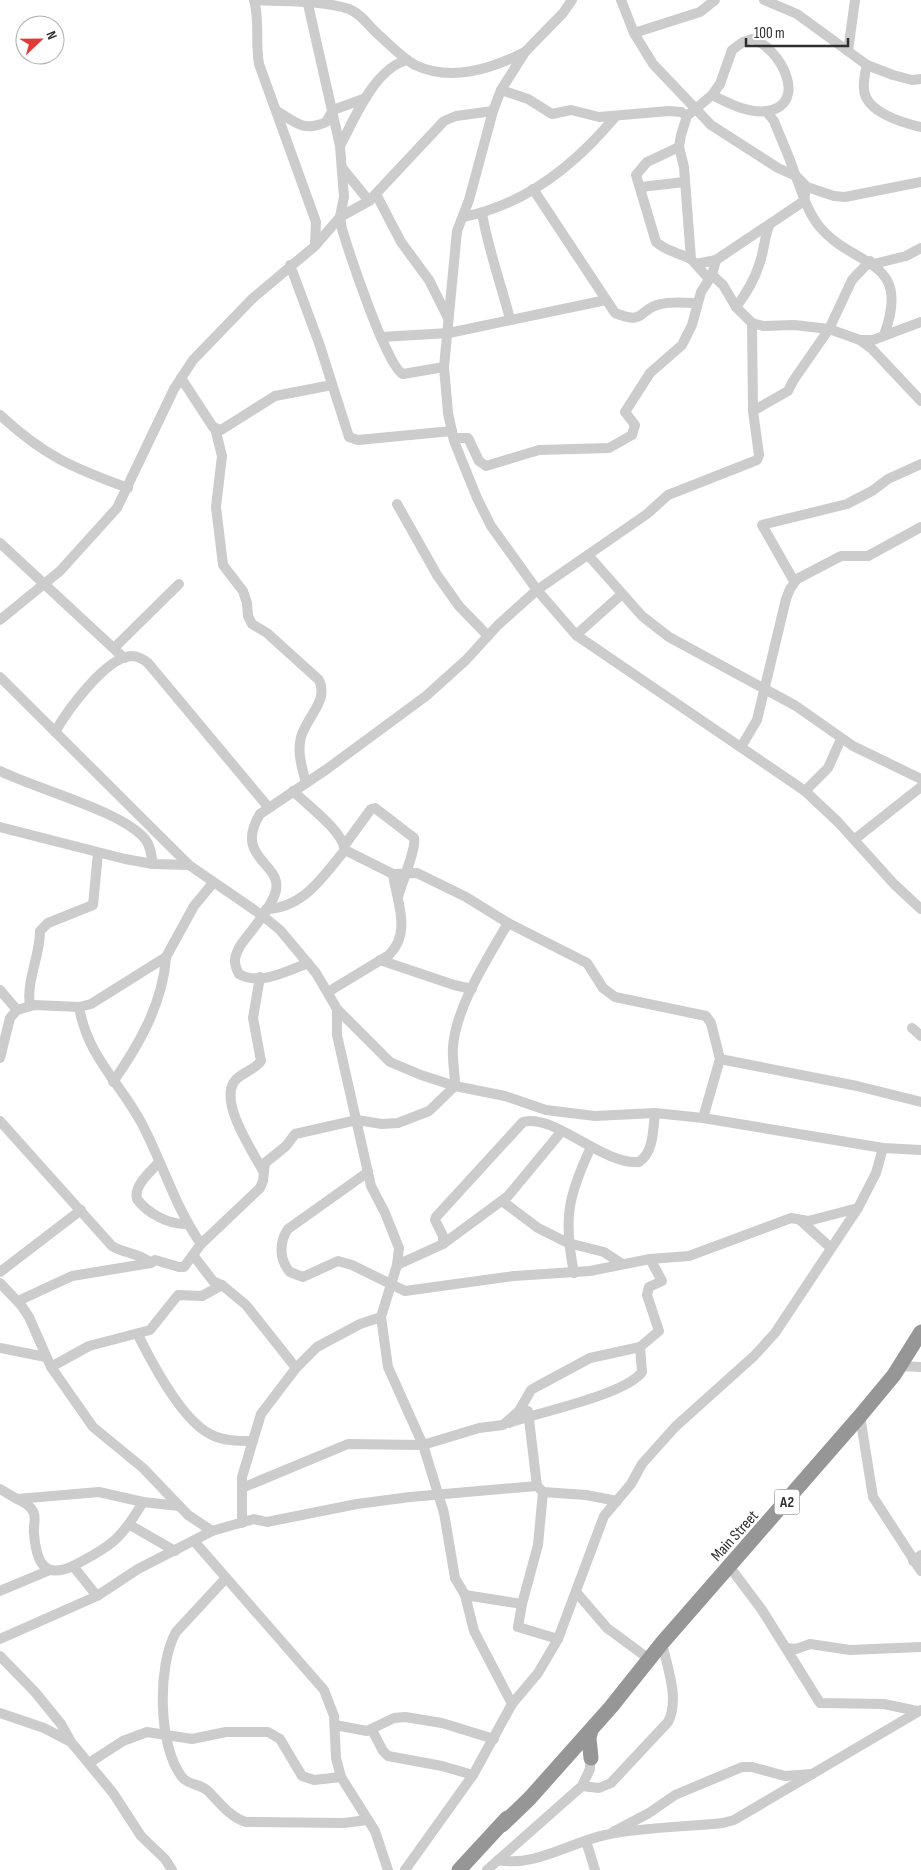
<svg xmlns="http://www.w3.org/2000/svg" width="921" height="1870" font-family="'Sofia Sans Condensed',sans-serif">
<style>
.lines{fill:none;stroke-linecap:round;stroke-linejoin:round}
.minor{stroke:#ccc;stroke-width:10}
.highway{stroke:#969696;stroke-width:15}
.labels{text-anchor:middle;stroke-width:5;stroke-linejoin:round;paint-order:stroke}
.shield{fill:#fff;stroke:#6d6d6d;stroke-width:1}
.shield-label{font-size:15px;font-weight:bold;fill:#2f2f2f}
.street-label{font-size:16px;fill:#2f2f2f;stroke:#fff}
</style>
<rect width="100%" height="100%" fill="#fff"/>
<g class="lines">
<!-- minor -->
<g class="minor">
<path d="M254,0C284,2 321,0 349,9C362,14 369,27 380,36C391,46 402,58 415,65C451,82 491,69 525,52"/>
<path d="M254,0C260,21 255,42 259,64L316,222L315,245"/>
<polyline points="572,0 563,13 525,52 501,90 493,111 469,200 457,231 444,367 448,413 454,441 477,498 491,526 537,590 576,635 805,791 838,822 894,884 921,909"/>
<polyline points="621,0 634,33 653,64 711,125 778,168 796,176 807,187 834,196 845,197 921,182"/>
<polyline points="764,0 797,14 867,65 893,75 912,80 921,79"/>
<polyline points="634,33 700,12 715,0"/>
<polyline points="848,51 855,0"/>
<path d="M867,65C865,73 863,81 864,89C865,112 903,123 921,127"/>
<polyline points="501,90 528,99 552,114 571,110 599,117 669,111 681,112 687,116"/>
<path d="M277,111C296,123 304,132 326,122L333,110L366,98"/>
<path d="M766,111L774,121C781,139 789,156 795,174C802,192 807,211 819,226C853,268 913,257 884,335"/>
<path d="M340,146C355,118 374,69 407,60"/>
<path d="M679,147L647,162L636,175L656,242C666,251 679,253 691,259"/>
<polyline points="343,169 369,201 444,121 456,116 493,111"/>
<polyline points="641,187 684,182"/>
<path d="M533,189L615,313C647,326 638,308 661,304C673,301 685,303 697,303"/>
<polyline points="376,194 401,242 429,280 448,318"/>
<path d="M482,213C488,249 501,284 510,319"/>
<path d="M340,217L342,229C349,252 387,368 403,374L444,367"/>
<polyline points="340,217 369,201"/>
<path d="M463,217C525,205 575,165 615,117"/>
<polyline points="696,264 716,260 804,201 805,195"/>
<polyline points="874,264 906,256 921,248"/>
<polyline points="290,265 319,343 349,437 358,440 452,431"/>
<polyline points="712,275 723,285 736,307 752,323 763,326 794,325 829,329 860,340 873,340 921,322"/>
<path d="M708,278L691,259L684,167L679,147L681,135L687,116L712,95L720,84L732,50L743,42L752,39C780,47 810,104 767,111C748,114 729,103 712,95"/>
<path d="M736,307C746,294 754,281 759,265C764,252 764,239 769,226"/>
<polyline points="752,323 753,411"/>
<polyline points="381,337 449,333 606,300"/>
<polyline points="860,340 872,349 921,401"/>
<polyline points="181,378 213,427 221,430 275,396 332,385"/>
<path d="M0,415C44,456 73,468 128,488"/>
<path d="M215,428L222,456L216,507L223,565L243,591L247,603L248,616L252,624L267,633L319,680C329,701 307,716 301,737C297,752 302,768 306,783"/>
<polyline points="454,438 468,438 479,461 486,466 539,450 609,448 632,435 635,425 625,412 650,373 682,345 692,325 701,292 712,275 716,260"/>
<polyline points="397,504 437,575 459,606 488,636"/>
<polyline points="0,543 124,658"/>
<polyline points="588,555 642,616 669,637 796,706 853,746 921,779"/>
<polyline points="794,581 762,525 847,504 872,491 888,479 921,464"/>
<polyline points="0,620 60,571 117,508 174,389 193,360 253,298 315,246 340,217 344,197 340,146 307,0"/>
<polyline points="576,635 622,594"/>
<polyline points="114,648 179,584"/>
<polyline points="0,677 189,865"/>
<path d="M55,732C67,711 105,658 131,656C138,656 143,659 148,663L269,808"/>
<polyline points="741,747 757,720 786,599 790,589 797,579 841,556 868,556 921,527"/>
<path d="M0,771C36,789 122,811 145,839C151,846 151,855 153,864"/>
<polyline points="805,791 828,768 841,739"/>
<polyline points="0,827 125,859 153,864 189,865 263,916 280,930 316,973 337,1009 390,1062 421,1075 455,1086 505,1096 546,1110 595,1116 655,1113 703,1118 883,1148 921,1150"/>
<polyline points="855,839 921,787"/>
<path d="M344,846L371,809L375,808L414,838C417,847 401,885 398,897"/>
<polyline points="393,874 417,873 466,897 508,923 587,963 603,988 615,997 706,1016 711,1023 720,1059 703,1118"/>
<path d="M266,909C304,908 323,876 345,850C342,830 307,805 293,791"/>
<polyline points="380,960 454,985 472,989"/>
<path d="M308,963C288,971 259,986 239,974C233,963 234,957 240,946C251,930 268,913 275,894C286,863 232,860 260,814L327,769L426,696L466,660L498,625L537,590L647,514L668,495L757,460L759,455L753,411L788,391L793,381L829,329L852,280L870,261"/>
<path d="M260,977L253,1018L261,1061C254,1071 241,1072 234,1082C220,1104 252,1150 263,1171"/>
<polyline points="0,990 17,1010"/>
<path d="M328,992L389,955C412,932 397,903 393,874L345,850"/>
<path d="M30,1006C26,980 40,957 40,931L48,923L93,905L98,853"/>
<path d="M79,1007C88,1058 120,1082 142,1124C163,1164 175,1207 201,1244"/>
<polyline points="337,1009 337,1035 371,1186 385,1213 399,1248 397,1265 381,1317 388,1367 423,1445 444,1513 455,1578 465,1595 474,1631 512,1704 473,1775 405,1870"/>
<polyline points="912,1028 921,1036"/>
<polyline points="0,1058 10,1018 17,1010 34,1005 79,1007 91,1004 166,957 194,906 213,883"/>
<polyline points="720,1059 857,1086 921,1102"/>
<path d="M113,1082C139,1045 163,1003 166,957"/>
<path d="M0,1121L112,1246C125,1254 140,1253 151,1263"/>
<path d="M159,1162C151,1171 133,1186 137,1199C147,1213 169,1225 187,1224"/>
<path d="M368,1172L288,1229C279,1242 279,1260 290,1272L303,1277L338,1261L352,1265L405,1291L514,1276L590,1271L650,1259L689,1256L791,1218L808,1221L858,1208"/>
<polyline points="502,1201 538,1228 568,1243 604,1252 622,1264"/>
<polyline points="800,1220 831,1248"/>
<polyline points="443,1244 508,1196 561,1132"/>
<polyline points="193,1255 213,1281 222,1285 246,1305 296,1368"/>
<path d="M397,1265L443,1244V1236L435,1220L436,1217L523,1122C554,1113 602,1165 639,1162C654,1152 653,1129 655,1113"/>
<polyline points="0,1272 81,1210"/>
<path d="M574,1273C563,1219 568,1196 591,1147"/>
<polyline points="0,1283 21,1305 29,1317 51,1367 93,1427 143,1468 188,1515 212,1531"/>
<path d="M18,1301L72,1276L151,1263L155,1260L179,1267H184L201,1244L260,1188L263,1181L265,1163L286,1146L295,1134L357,1120L382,1124L398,1123L429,1111L455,1086C455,1073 452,1059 453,1047C456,1006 488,958 508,923"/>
<path d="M138,1335C152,1363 182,1420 210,1434C223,1441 238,1441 252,1441"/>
<polyline points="0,1348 46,1357"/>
<polyline points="900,1366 921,1367"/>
<polyline points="51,1367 89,1346 150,1330 178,1295 202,1296 222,1285"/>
<polyline points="528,1411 537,1486"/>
<polyline points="860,1416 873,1497 921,1571"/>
<path d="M509,1423C539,1412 625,1395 642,1372L640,1347"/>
<polyline points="242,1488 348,1444 423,1445 479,1428 503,1425 519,1411 531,1390 538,1386 590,1358 640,1347 659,1331 647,1295 649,1287 662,1281 650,1259"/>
<polyline points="0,1489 17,1499 99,1492 143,1502 179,1506"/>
<polyline points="543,1492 538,1545 522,1604 518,1627 558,1639"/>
<path d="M17,1499C24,1502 32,1506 34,1514C36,1520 33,1527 34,1533C36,1560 43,1580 73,1566L97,1596"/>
<polyline points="242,1523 242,1477 261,1414 296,1368 317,1347 360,1324 381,1317"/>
<polyline points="130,1525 175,1551"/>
<polyline points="194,1541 324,1690 334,1716 336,1758 341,1777 375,1831 388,1870"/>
<polyline points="913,1561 921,1555"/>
<path d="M73,1566C112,1545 120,1541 143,1502"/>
<polyline points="729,1566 762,1610 820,1703 884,1704 917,1711"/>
<path d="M226,1578L176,1632C157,1665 158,1747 182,1777C189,1786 200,1783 208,1791C220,1803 230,1817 246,1822L344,1823L367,1820"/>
<polyline points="0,1591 50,1570"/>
<polyline points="576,1592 607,1628 649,1659"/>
<polyline points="465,1595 522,1604"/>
<polyline points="0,1639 97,1596 138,1569 212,1531 254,1519 267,1522 357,1504 410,1497 537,1486 543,1492 586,1495 617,1501"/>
<polyline points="787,1648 796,1649 810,1644 850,1650 921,1647"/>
<polyline points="0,1656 35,1692 61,1724 71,1742 113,1793 141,1836 165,1859 172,1870"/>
<polyline points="512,1704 538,1673 558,1639 604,1516 631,1484 642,1464 675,1427 754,1356 775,1333 858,1208 876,1173 883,1148"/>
<polyline points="0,1713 44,1728 71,1742"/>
<polyline points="335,1725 367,1731 394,1718 405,1717 442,1723 494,1739"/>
<polyline points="372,1730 383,1751 388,1756 442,1766 473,1775"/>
<polyline points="89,1763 123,1741 147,1732 192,1739 226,1732 268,1732 280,1739 302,1776 314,1780 341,1777"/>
<path d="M582,1786L599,1788L611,1783L668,1722C680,1699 667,1667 662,1643"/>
<polyline points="613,1832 649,1813 675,1795 742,1767 752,1767 785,1776 812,1774"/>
<polyline points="586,1841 595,1870"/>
<path d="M498,1860C535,1867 569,1843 605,1835C643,1827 684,1827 723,1823L734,1820L921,1710"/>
<polyline points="487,1870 582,1786 590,1769 590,1754"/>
</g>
<!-- highway -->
<g class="highway">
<polyline points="591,1758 589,1738 591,1730"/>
<polyline points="502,1825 530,1798 611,1707 662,1643 860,1416 894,1375 921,1332"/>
<polyline points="459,1870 507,1818"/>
</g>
</g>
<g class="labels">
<!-- shield labels -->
<rect class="shield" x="774.5" y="1489.5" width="25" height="25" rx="4"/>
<g class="shield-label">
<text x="787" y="1507">A2</text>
</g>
<!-- street labels -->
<g class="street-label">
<text transform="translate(734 1535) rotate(-48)" y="6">Main Street</text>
</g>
</g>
<!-- north arrow -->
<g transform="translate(40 40) rotate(68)"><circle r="24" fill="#ffffff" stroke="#acacac"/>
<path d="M0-4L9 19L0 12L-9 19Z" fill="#e03936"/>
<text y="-8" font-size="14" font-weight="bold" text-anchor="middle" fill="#2f2f2f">N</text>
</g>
<!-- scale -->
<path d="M746 38v8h102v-8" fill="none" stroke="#2f2f2f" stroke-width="2.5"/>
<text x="754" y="38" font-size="15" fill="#2f2f2f" stroke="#ffffff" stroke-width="4" paint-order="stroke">100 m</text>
</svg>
